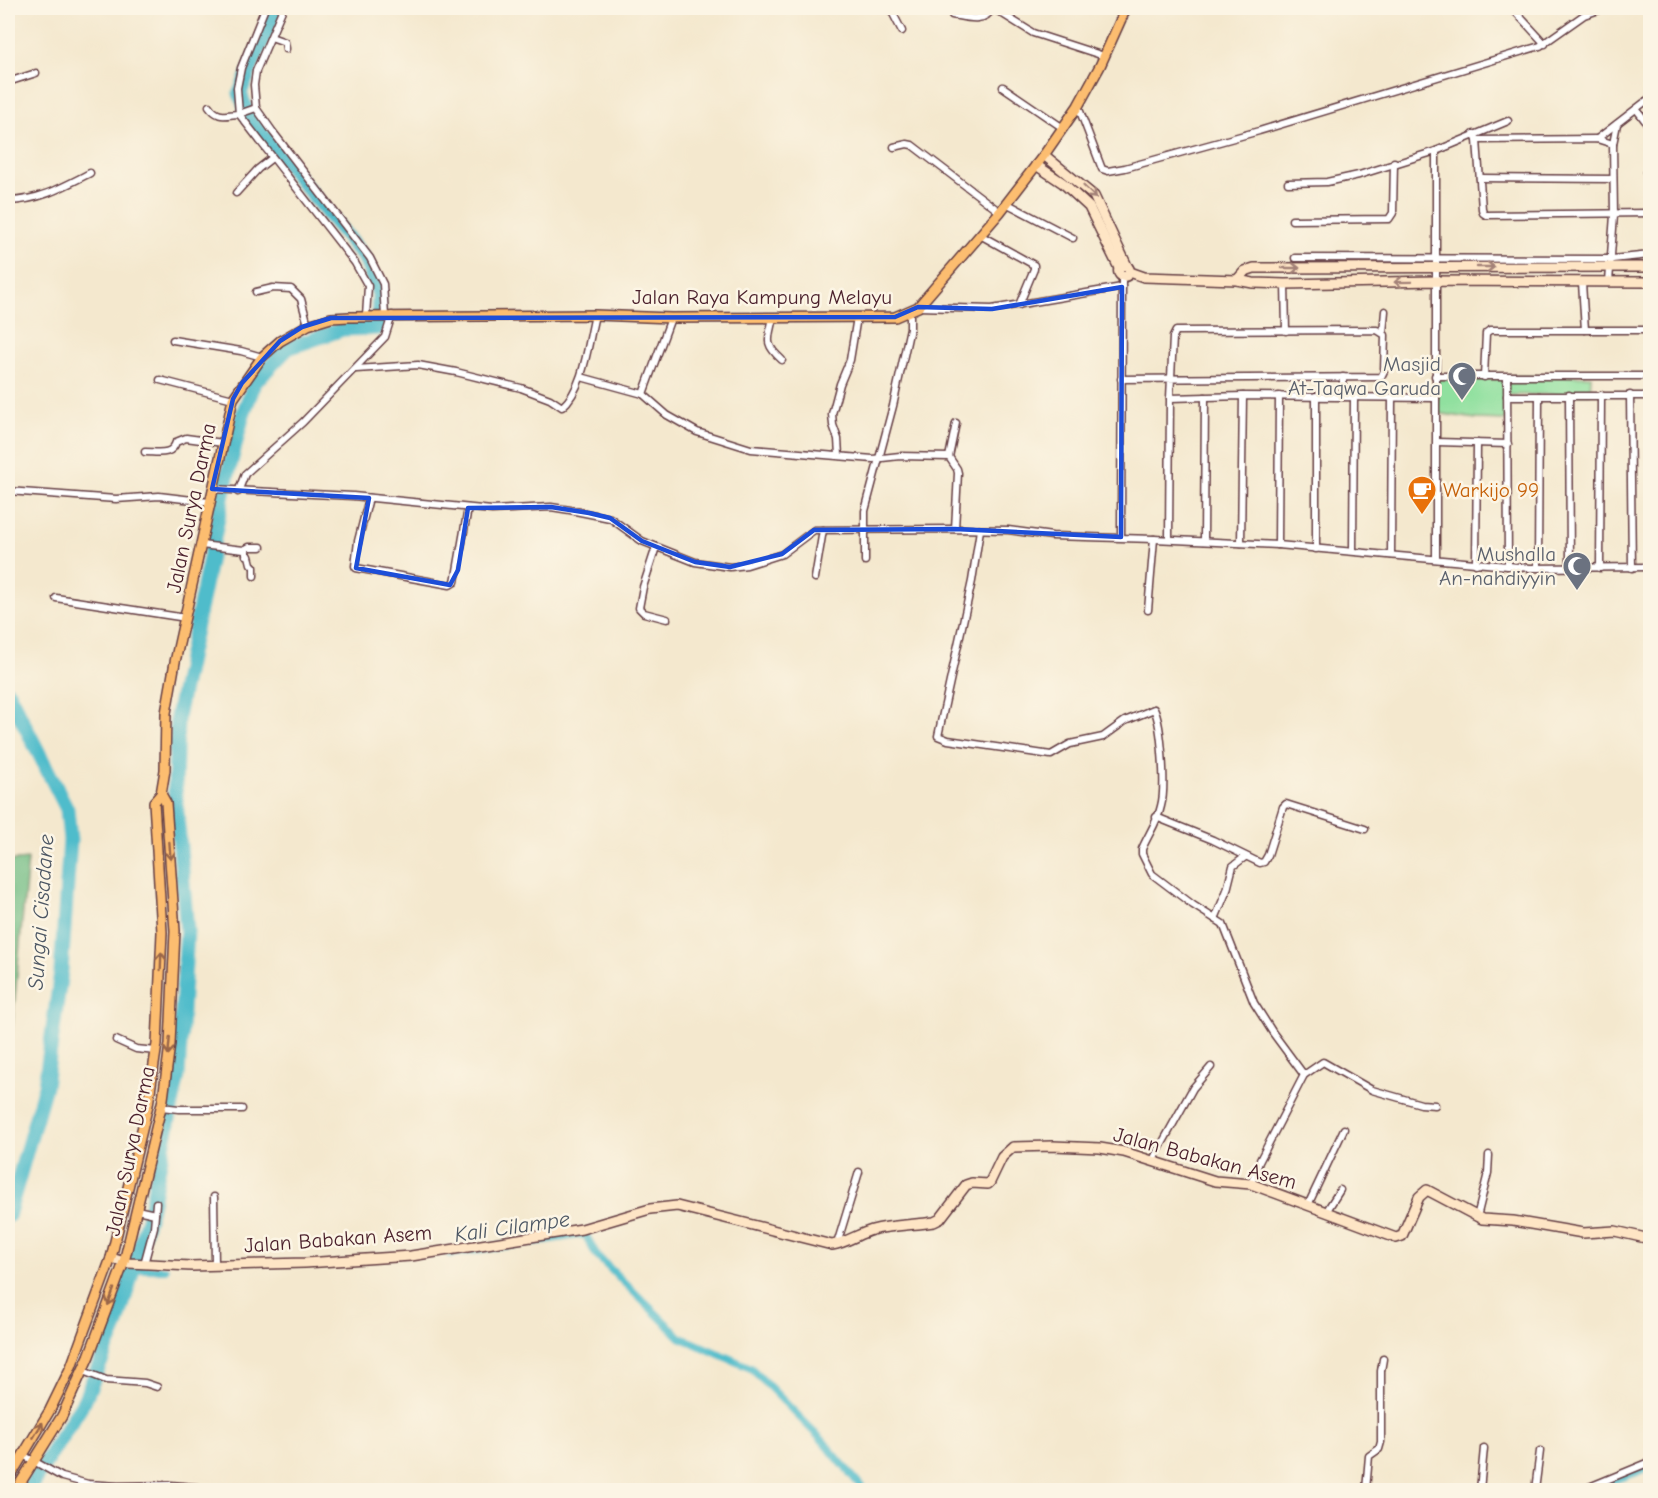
<svg xmlns="http://www.w3.org/2000/svg" width="1658" height="1498" font-family="'Comic Neue',sans-serif">
<style>
.green{fill:#90e09f;stroke:#6d8065;stroke-width:1.5}
.forest{fill:#74be86;stroke:#5f6e58;stroke-width:1.5}
.lines{fill:none;stroke-linecap:round;stroke-linejoin:round}
.canal{stroke:#50bccb;stroke-width:8}
.river{stroke:#50bccb;stroke-width:15}
.street-casing{stroke:#643d43;stroke-width:9}
.secondary-casing{stroke:#643d43;stroke-width:12}
.primary-casing{stroke:#643d43;stroke-width:12}
.street{stroke:#fff;stroke-width:6}
.secondary{stroke:#fee5c5;stroke-width:9}
.primary{stroke:#fcbd6f;stroke-width:9}
.oneway{stroke:#a48278}
.oneway2{stroke:#9a664a}
.marked{fill:none;stroke:#1d4ed8;stroke-width:4.5;stroke-linejoin:round}
.labels{text-anchor:middle;stroke-width:5;stroke-linejoin:round;paint-order:stroke}
.street-label{font-size:21px;fill:#4a1f2b;stroke:#fcf5e5}
.worship-label{font-size:21px;fill:#5b616d;stroke:#fcf5e5;text-anchor:end}
.food-label{font-size:21px;fill:#c56008;stroke:#fcf5e5;text-anchor:start}
.water-label{font-size:22px;font-style:italic;fill:#4c5663;stroke:#fcf5e5}
</style>
<rect width="100%" height="100%" fill="#fcf5e5"/>
<filter id="ink" filterUnits="userSpaceOnUse"><feTurbulence type="fractalNoise" baseFrequency=".0167" numOctaves="2"/><feDisplacementMap in="SourceGraphic" scale="12" xChannelSelector="R" yChannelSelector="G"/><feConvolveMatrix kernelMatrix="1 2 1 2 8 2 1 2 1" color-interpolation-filters="sRGB"/></filter>
<filter id="wash" filterUnits="userSpaceOnUse"><feTurbulence type="fractalNoise" baseFrequency=".008" numOctaves="4" result="noise"/><feDisplacementMap in="SourceGraphic" scale="24" xChannelSelector="R" yChannelSelector="G"/><feGaussianBlur stdDeviation="1.35" result="paint"/><feColorMatrix in="noise" values="0 0 0 0 0 0 0 0 0 0 0 0 0 0 0 0 0 1.4 0 .05"/><feComposite in="paint" operator="in"/></filter>
<g filter="url(#wash)">
<rect width="100%" height="100%" fill="#f4e8ce"/>
<!-- green -->
<g class="green">
<polygon points="1508,376 1591,376 1590,394 1507,395"/>
<polygon points="1438,379 1505,379 1505,420 1476,419 1437,413"/>
</g>
<!-- forest -->
<polygon class="forest" points="28,859 8,1071 8,1073 8,861"/>
<g class="lines">
<!-- canal -->
<g class="canal">
<polyline points="450,1254 585,1234 597,1256 680,1337 751,1368 823,1441 864,1490"/>
<polyline points="133,1269 165,1269"/>
<polyline points="1601,1485 1650,1467"/>
</g>
<!-- river -->
<g class="river">
<polyline points="8,692 67,809 70,840 61,972 45,1086 8,1216"/>
<polyline points="28,1490 84,1401 117,1324 150,1211 178,1075 187,931 175,789 177,717 224,489 243,414 255,382 288,348 343,329 378,328 379,294 365,259 249,117 240,93 277,8"/>
</g>
</g>
</g>
<g filter="url(#ink)">
<g class="lines">
<!-- street casing -->
<g class="street-casing">
<g id="street">
<polyline points="283,8 256,71 254,85 256,108 273,132 370,258 383,284 385,316"/>
<polyline points="890,8 902,31"/>
<polyline points="993,8 1033,33 1104,56"/>
<polyline points="1512,8 1545,44"/>
<path d="M952,15C965,17 986,24 992,8"/>
<polyline points="271,37 285,42 286,49"/>
<polyline points="8,82 36,73"/>
<polyline points="1003,87 1063,128"/>
<path d="M209,106C219,120 226,114 239,114L355,263L368,286L366,316"/>
<polyline points="1078,106 1102,169 1108,171 1125,168 1259,131 1540,46 1584,15 1605,8"/>
<polyline points="256,108 239,114 237,88 241,68 265,8"/>
<polyline points="1637,110 1650,127"/>
<polyline points="1474,134 1477,140 1597,139 1613,144 1614,215 1609,282"/>
<polyline points="1597,139 1650,98"/>
<polyline points="1477,140 1482,209 1483,213 1486,215 1650,213"/>
<polyline points="1613,144 1617,124"/>
<polyline points="894,147 907,144 912,145 1000,212"/>
<polyline points="1436,151 1436,558"/>
<polyline points="1646,172 1650,171"/>
<polyline points="1480,178 1613,179"/>
<polyline points="1288,183 1327,182 1359,175 1436,151 1508,121"/>
<polyline points="236,193 258,169 272,158"/>
<path d="M8,201C40,200 61,188 90,173"/>
<polyline points="1006,203 1073,238"/>
<polyline points="1292,220 1389,219 1393,213 1394,162"/>
<polyline points="980,235 1034,265 1034,269 1019,305"/>
<polyline points="1295,258 1612,259 1650,255"/>
<polyline points="1582,283 1585,330"/>
<polyline points="1285,284 1286,331"/>
<polyline points="256,292 273,288 291,289 301,299 308,325"/>
<polyline points="918,307 992,309 1122,287"/>
<path d="M773,318C768,340 764,344 782,360"/>
<polyline points="1383,333 1385,311"/>
<polyline points="173,340 241,351 262,357"/>
<path d="M356,369L418,365L456,372L521,388L550,399L562,407C584,389 588,343 595,315"/>
<polyline points="1435,376 1650,376"/>
<polyline points="581,377 643,394 667,415 697,432 751,449 873,459 900,456 949,457 956,423"/>
<polyline points="1343,377 1343,396"/>
<polyline points="1484,377 1486,333 1490,330 1650,330"/>
<polyline points="1507,377 1508,566"/>
<polyline points="1121,379 1381,377 1384,371 1385,335 1377,330 1176,331 1173,337 1170,398 1169,539"/>
<polyline points="160,380 233,399"/>
<polyline points="643,394 671,318"/>
<polyline points="1569,395 1570,568"/>
<polyline points="1630,395 1632,568"/>
<polyline points="1316,396 1316,549"/>
<polyline points="1507,396 1650,396"/>
<polyline points="1170,398 1243,396 1436,398"/>
<polyline points="1437,442 1508,444"/>
<path d="M145,452C158,452 172,456 176,442L186,438L223,443"/>
<polyline points="839,455 838,439 833,425 832,414 840,384 850,360 857,317"/>
<polyline points="949,457 957,469 958,473 955,529"/>
<polyline points="212,489 353,496 492,510 551,507 570,510 610,518 642,541 695,562 730,567 747,565 782,554 814,530 955,529 1008,530 1052,536 1154,539 1278,545 1530,568 1650,567"/>
<polyline points="8,491 116,499 159,496 209,502"/>
<polyline points="238,492 245,474 303,422 385,337 392,315"/>
<polyline points="369,498 358,541 355,566 356,568 450,585 455,582 468,508"/>
<path d="M980,530L972,581L938,736L948,740L1051,755L1070,744L1103,737L1125,721L1154,709C1162,725 1166,789 1161,806C1158,821 1148,835 1142,849V854L1152,874L1193,905L1223,924L1254,1003L1273,1033L1304,1075L1259,1162L1251,1184"/>
<polyline points="1121,537 1122,276"/>
<polyline points="1204,541 1205,397"/>
<polyline points="1241,543 1243,396"/>
<polyline points="201,545 244,550 249,547 261,547"/>
<polyline points="1278,545 1279,396"/>
<polyline points="656,547 643,587 639,608 644,613 667,619"/>
<polyline points="246,549 246,555 249,556 251,564 254,567 254,576"/>
<polyline points="1353,551 1354,396"/>
<polyline points="1391,555 1392,397"/>
<polyline points="865,561 865,511 893,406 910,328 910,312"/>
<polyline points="1476,564 1477,443"/>
<polyline points="1538,568 1539,396"/>
<polyline points="1600,568 1601,395"/>
<polyline points="815,578 823,530"/>
<polyline points="56,598 186,618"/>
<polyline points="1148,610 1154,539"/>
<polyline points="1156,817 1213,840 1260,863 1264,862 1268,855 1283,807 1286,804 1365,829"/>
<polyline points="1215,919 1227,890 1233,866 1245,857"/>
<polyline points="116,1040 136,1049 156,1051"/>
<polyline points="1304,1075 1323,1062 1372,1090 1421,1104 1435,1105"/>
<polyline points="161,1107 179,1109 242,1109"/>
<polyline points="1153,1160 1193,1088 1211,1067"/>
<polyline points="214,1197 215,1264"/>
<polyline points="1308,1205 1344,1129"/>
<polyline points="137,1210 155,1214"/>
<polyline points="1326,1212 1340,1190"/>
<polyline points="1477,1217 1488,1173 1489,1155"/>
<polyline points="837,1244 859,1172"/>
<polyline points="144,1264 154,1227 156,1203"/>
<polyline points="83,1371 106,1380 145,1383 157,1387"/>
<polyline points="23,1455 62,1477 88,1484 118,1486 171,1485 229,1490"/>
<polyline points="1366,1490 1369,1456 1379,1449 1381,1442 1381,1371 1383,1359"/>
<polyline points="1480,1490 1484,1448"/>
<polyline points="1535,1490 1540,1451"/>
<polyline points="1582,1490 1650,1462"/>
</g>
</g>
<!-- secondary casing -->
<g class="secondary-casing">
<g id="secondary">
<polyline points="1044,155 1094,196 1127,266"/>
<polyline points="1036,165 1063,183 1089,207 1119,268"/>
<circle cx="1124" cy="271" r="5.5"/>
<polyline points="1130,272 1144,277 1237,280 1253,283 1285,284 1435,281 1650,282"/>
<polyline points="1237,280 1245,271 1254,268 1650,267"/>
<path d="M111,1258L128,1263L191,1266L305,1263L411,1256L582,1229L650,1209L677,1206L832,1245C846,1243 858,1234 872,1230C892,1225 914,1225 934,1222L940,1219L966,1185L972,1183L988,1184L990,1182L1002,1157L1013,1147L1053,1146L1100,1148L1124,1152L1215,1181L1251,1184L1396,1238L1402,1236L1419,1197L1427,1190L1482,1219L1513,1221L1583,1233L1615,1231L1650,1239"/>
</g>
</g>
<!-- primary casing -->
<g class="primary-casing">
<g id="primary">
<polyline points="8,1480 50,1410 71,1367 111,1258 148,1105 157,1044 162,932 154,802 161,794 165,770 166,713 175,662 233,399 262,357 280,341 308,325 331,318 349,317 595,315 671,318 895,317 918,307 1000,212 1044,155 1078,106 1100,66 1126,8"/>
<polyline points="16,1490 62,1416 89,1356 124,1262 163,1099 170,1044 175,931 166,803 161,794"/>
</g>
</g>
<!-- street -->
<use href="#street" class="street"/>
<!-- secondary -->
<use href="#secondary" class="secondary"/>
<!-- primary -->
<use href="#primary" class="primary"/>
</g>
<!-- one-way arrows -->
<defs><path id="oneway-shaft" d="M-6 0H5M1.5-3L5.5 0L1.5 3" fill="none" stroke-width="1.6" stroke-linecap="round" stroke-linejoin="round" transform="scale(1.5)"/></defs>
<g class="oneway">
<use href="#oneway-shaft" transform="translate(1090 192) rotate(44)"/>
<use href="#oneway-shaft" transform="translate(1486 267)"/>
<use href="#oneway-shaft" transform="translate(1291 268)"/>
<use href="#oneway-shaft" transform="translate(1403 282) rotate(179)"/>
</g>
<g class="oneway2">
<use href="#oneway-shaft" transform="translate(170 851) rotate(86)"/>
<use href="#oneway-shaft" transform="translate(161 961) rotate(-88)"/>
<use href="#oneway-shaft" transform="translate(169 1046) rotate(95)"/>
<use href="#oneway-shaft" transform="translate(111 1297) rotate(110)"/>
<use href="#oneway-shaft" transform="translate(38 1430) rotate(-59)"/>
</g>
</g>
<!-- marked area -->
<path class="marked" d="M1122,287L1121,537L955,529L814,530L782,554L730,567L695,562L642,541L610,518L589,513L551,507L468,508L458,570L450,585L356,568L369,498L212,489L233,399L242,383L280,341L302,327L331,318L895,317L918,307L992,309Z"/>
<!-- icons -->
<defs>
<g id="mosque-pin" transform="scale(1.5)"><path d="M0 17L-7.5 6A9.5 9.5 0 1 1 7.5 6Z" fill="#6b7280" stroke="#fcf5e5"/><path d="M3.5-4.9A6 6 0 1 0 3.5 4.9A5 5 0 1 1 3.5-4.9Z" fill="#fff"/></g>
<g id="cafe-pin" transform="scale(1.5)"><path d="M0 17L-7.5 6A9.5 9.5 0 1 1 7.5 6Z" fill="#e8710a" stroke="#fcf5e5"/><path d="M-5.5-4.5H6V0H3Q3 3.5 0 3.5H-2.5Q-5.5 3.5-5.5 0ZM3-3.2v2h1.7v-2ZM-6 4.5H4V6H-6Z" fill="#fff"/></g>
</defs>
<g fill-rule="evenodd">
<use href="#mosque-pin" x="1462" y="376"/>
<use href="#cafe-pin" x="1422" y="490"/>
<use href="#mosque-pin" x="1577" y="566"/>
</g>
<g class="labels">
<!-- street labels -->
<g class="street-label">
<text x="762" y="304">Jalan Raya Kampung Melayu</text>
<text transform="translate(191 508) rotate(-78)" y="7">Jalan Surya Darma</text>
<text transform="translate(130 1151) rotate(-78)" y="7">Jalan Surya Darma</text>
<text transform="translate(1205 1158) rotate(15)" y="7">Jalan Babakan Asem</text>
<text transform="translate(338 1239) rotate(-4)" y="7">Jalan Babakan Asem</text>
</g>
<!-- worship labels -->
<g class="worship-label">
<text x="1441" y="371">Masjid<tspan x="1441" dy="24">At-Taqwa Garuda</tspan></text>
<text x="1556" y="561">Mushalla<tspan x="1556" dy="24">An-nahdiyyin</tspan></text>
</g>
<!-- food labels -->
<g class="food-label">
<text x="1443" y="497">Warkijo 99</text>
</g>
<!-- water labels -->
<g class="water-label">
<text transform="translate(40 912) rotate(-86)" y="8">Sungai Cisadane</text>
<text transform="translate(512 1226) rotate(-8)" y="8">Kali Cilampe</text>
</g>
</g>
<!-- margin -->
<rect width="1658" height="1498" fill="none" stroke="#fcf5e5" stroke-width="30"/>
</svg>
